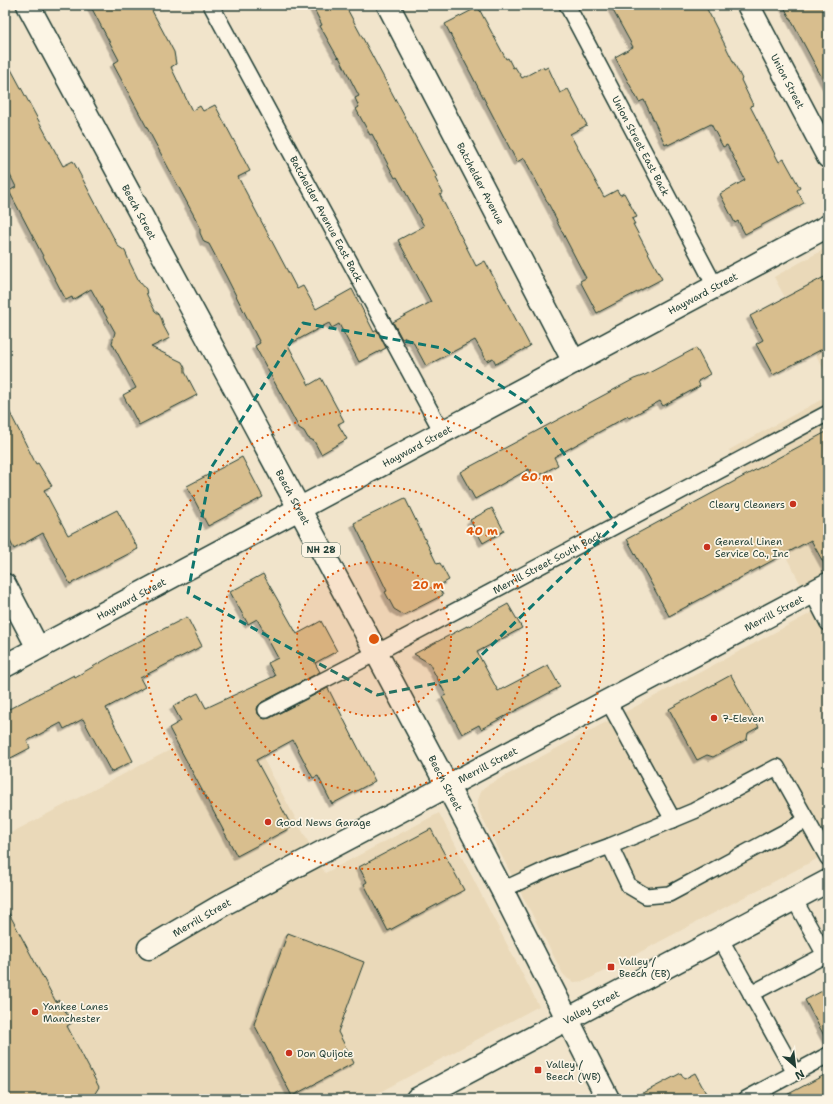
<svg xmlns="http://www.w3.org/2000/svg" width="833" height="1104" font-family="'Shantell Sans',sans-serif">
<style>
.built{fill:#ead9b9}
.building{fill:#d8be8e;stroke:#1f3d34;filter:url(#shadow)}
.lines{fill:none;stroke-linecap:round;stroke-linejoin:round}
.lane-casing{stroke:#1f3d34;stroke-width:18}
.street-casing{stroke:#1f3d34;stroke-width:25}
.secondary-casing{stroke:#1f3d34;stroke-width:25}
.primary-casing{stroke:#1f3d34;stroke-width:25}
.lane{stroke:#fcf5e5;stroke-width:15}
.street{stroke:#fcf5e5;stroke-width:22}
.secondary{stroke:#fcf5e5;stroke-width:22}
.primary{stroke:#fcf5e5;stroke-width:22}
.marked{fill:none;stroke:#0f766e;stroke-width:3;stroke-dasharray:8 5;stroke-linejoin:round}
.ring{fill:none;stroke:#de580e;stroke-width:2;stroke-dasharray:2 4}
.poi-dot{fill:#c8321e;stroke:#fcf5e5;stroke-width:1.5}
.labels{text-anchor:middle;stroke-width:3.5;stroke-linejoin:round;paint-order:stroke}
.shield{fill:#fcf5e5;stroke:#617469;stroke-width:1}
.shield-label{font-size:9px;font-weight:bold;fill:#1f3d34}
.street-label{font-size:10px;fill:#1f3d34;stroke:#fcf5e5}
.poi-label{font-size:10px;fill:#1f3d34;stroke:#fcf5e5;text-anchor:start}
.centre{fill:#de580e;stroke:#fcf5e5;stroke-width:2}
.ring-label{font-size:12px;text-anchor:middle;font-weight:bold;fill:#de580e;stroke:#fcf5e5;stroke-width:3.5;stroke-linejoin:round;paint-order:stroke}
</style>
<defs>
<filter id="shadow"><feDropShadow dx="-3.5" dy="3.5" stdDeviation="0" flood-color="#0004"/></filter>
</defs>
<rect width="100%" height="100%" fill="#f1e4cb"/>
<filter id="ink" filterUnits="userSpaceOnUse"><feTurbulence type="fractalNoise" baseFrequency=".025" numOctaves="2"/><feDisplacementMap in="SourceGraphic" scale="8" xChannelSelector="R" yChannelSelector="G"/><feConvolveMatrix kernelMatrix="1 2 1 2 8 2 1 2 1" color-interpolation-filters="sRGB"/></filter>
<g filter="url(#ink)">
<!-- built -->
<g class="built">
<polygon points="828,247 828,377 774,277"/>
<polygon points="828,396 828,853 585,981 574,982 568,979 563,974 480,814 478,807 478,800 481,792 486,786 815,611 729,450"/>
<polygon points="239,714 325,873 439,813 539,1006 367,1099 5,1099 5,836"/>
</g>
<!-- building -->
<g class="building">
<polygon points="90,5 149,5 174,52 176,64 171,67 192,111 200,106 203,111 215,105 250,171 238,177 297,289 303,286 316,309 352,289 374,332 377,330 386,348 359,362 339,324 332,328 329,323 288,345 309,385 321,378 344,421 338,424 347,439 321,454 314,441 308,438 304,431 299,428 255,346 260,343 226,276 209,244 204,242 200,233 200,227 113,64 119,60"/>
<polygon points="312,5 345,5 437,177 435,178 443,193 440,195 476,266 485,261 530,346 496,364 493,358 487,361 475,340 426,366 412,340 409,342 406,337 402,339 393,322 431,302 398,240 424,226 397,177 395,178 372,134 370,135 356,109 359,107 355,98 359,96 339,57 338,58 320,26 322,25"/>
<polygon points="610,5 705,5 742,79 741,80 753,105 750,106 779,162 784,159 800,188 797,190 804,203 745,234 738,221 735,223 720,194 745,180 727,145 723,147 711,124 668,145 667,143 665,144 644,100 639,102 615,57 633,47"/>
<polygon points="783,5 828,5 828,89"/>
<polygon points="478,7 506,59 508,58 513,68 515,67 522,78 543,67 544,69 548,67 560,93 568,89 587,125 570,134 604,197 617,190 620,195 624,193 637,217 632,219 635,224 633,224 662,279 597,313 580,281 586,278 556,220 557,220 524,158 517,162 445,24"/>
<polygon points="5,58 63,166 73,161 118,246 125,251 130,263 139,281 146,289 147,295 155,311 159,314 162,320 163,325 170,338 151,347 182,362 185,368 185,372 197,395 139,425 123,395 136,388 112,343 115,332 91,289 73,300 72,297 66,300 9,191 16,187 5,165"/>
<polygon points="828,275 828,346 773,375 756,344 763,340 750,316"/>
<polygon points="696,348 710,374 698,381 700,386 663,406 660,401 629,418 628,416 554,457 558,465 534,478 529,469 475,499 460,472 634,379 645,375"/>
<polygon points="5,403 36,464 38,463 52,486 44,490 68,535 117,510 138,549 70,584 43,533 14,549 5,531"/>
<polygon points="828,431 828,571 811,540 669,616 627,539"/>
<polygon points="242,457 263,497 208,526 187,486"/>
<polygon points="405,498 437,564 440,563 449,580 438,586 443,595 404,615 394,609 385,592 387,591 354,523"/>
<polygon points="492,508 504,531 483,543 470,520"/>
<polygon points="263,574 297,634 321,621 337,651 315,663 320,672 262,702 258,706 257,709 258,714 262,718 265,719 270,718 328,688 375,781 332,804 318,776 313,778 293,740 256,760 292,827 237,856 169,728 181,721 173,706 198,693 206,708 275,676 268,663 278,658 257,619 248,624 230,592"/>
<polygon points="508,604 522,628 477,652 498,691 548,665 560,687 481,729 479,725 462,734 442,697 446,695 429,663 414,654 467,626 467,627"/>
<polygon points="187,617 202,646 140,678 145,687 106,708 133,761 111,772 83,719 64,729 61,723 27,741 30,748 5,761 5,701 9,709 74,675 75,677 124,649"/>
<polygon points="731,675 759,727 748,733 747,739 713,757 707,755 697,760 669,709"/>
<polygon points="431,829 464,890 388,931 364,884 367,882 359,867"/>
<polygon points="5,906 56,1002 59,1000 72,1023 67,1026 99,1087 94,1095 87,1099 5,1099"/>
<polygon points="288,933 364,962 338,1032 354,1063 292,1096 254,1024"/>
<polygon points="828,988 828,1043 805,1000"/>
<polygon points="681,1073 684,1079 695,1073 709,1099 632,1099"/>
<polygon points="828,1073 828,1099 779,1099"/>
</g>
<g class="lines">
<!-- lane casing -->
<g class="lane-casing">
<g id="lane">
<path id="s1" d="M211,5L442,432"/>
<path id="s2" d="M567,5L715,286"/>
<polyline points="812,592 828,623"/>
<polyline points="608,701 673,820"/>
<path id="s3" d="M266,710L376,653L828,413"/>
<polyline points="610,846 629,886 646,896 669,894 807,820"/>
<polyline points="502,890 552,867 610,846 694,811 777,767 828,858"/>
<polyline points="794,899 825,955 828,953"/>
<polyline points="720,938 795,1073"/>
<polyline points="751,994 825,955"/>
<polyline points="746,1099 828,1055"/>
</g>
</g>
<!-- street casing -->
<g class="street-casing">
<g id="street">
<path id="s4" d="M388,5L574,362"/>
<path id="s5" d="M748,5L828,157"/>
<polyline points="5,585 38,648"/>
<path id="s6" d="M5,666L828,226"/>
<path id="s7" d="M149,948L224,904L421,800L828,584"/>
</g>
</g>
<!-- secondary casing -->
<g class="secondary-casing">
<g id="secondary">
<path id="s8" d="M417,1099L828,881"/>
</g>
</g>
<!-- primary casing -->
<g class="primary-casing">
<g id="primary">
<path id="s9" d="M28,5C186,299 346,592 501,888C537,958 572,1029 608,1099"/>
</g>
</g>
<!-- lane -->
<use href="#lane" class="lane"/>
<!-- street -->
<use href="#street" class="street"/>
<!-- secondary -->
<use href="#secondary" class="secondary"/>
<!-- primary -->
<use href="#primary" class="primary"/>
</g>
</g>
<!-- marked area -->
<path class="marked" d="M303,323L442,348L526,402L616,524L457,679L377,695L188,593L211,468Z"/>
<!-- distance rings -->
<circle cx="374" cy="639" r="77" fill="#de580e" fill-opacity=".12"/>
<g class="ring">
<circle cx="374" cy="639" r="77"/>
<circle cx="374" cy="639" r="153"/>
<circle cx="374" cy="639" r="230"/>
</g>
<!-- markers -->
<g class="poi-dot">
<circle cx="793" cy="504" r="4"/>
<circle cx="707" cy="547" r="4"/>
<circle cx="714" cy="718" r="4"/>
<circle cx="268" cy="822" r="4"/>
<rect x="607" y="963" width="8" height="8" rx="2"/>
<circle cx="35" cy="1012" r="4"/>
<circle cx="289" cy="1053" r="4"/>
<rect x="534" y="1066" width="8" height="8" rx="2"/>
</g>
<g class="labels">
<!-- shield labels -->
<rect class="shield" x="302" y="543" width="38" height="14" rx="3"/>
<g class="shield-label">
<text x="321" y="553">NH 28</text>
</g>
<!-- street labels -->
<g class="street-label">
<text dy="4" stroke="none"><textPath href="#s5" startOffset="86">Union Street</textPath></text>
<text dy="4" stroke="none"><textPath href="#s2" startOffset="159">Union Street East Back</textPath></text>
<text dy="4" stroke="none"><textPath href="#s4" startOffset="201">Batchelder Avenue</textPath></text>
<text dy="4" stroke="none"><textPath href="#s9" startOffset="235">Beech Street</textPath></text>
<text dy="4" stroke="none"><textPath href="#s1" startOffset="243">Batchelder Avenue East Back</textPath></text>
<text dy="4" stroke="none"><textPath href="#s6" startOffset="791">Hayward Street</textPath></text>
<text dy="4" stroke="none"><textPath href="#s6" startOffset="467">Hayward Street</textPath></text>
<text dy="4" stroke="none"><textPath href="#s9" startOffset="559">Beech Street</textPath></text>
<text dy="4" stroke="none"><textPath href="#s3" startOffset="318">Merrill Street South Back</textPath></text>
<text dy="4" stroke="none"><textPath href="#s6" startOffset="143">Hayward Street</textPath></text>
<text dy="4" stroke="none"><textPath href="#s7" startOffset="709">Merrill Street</textPath></text>
<text dy="4" stroke="none"><textPath href="#s7" startOffset="385">Merrill Street</textPath></text>
<text dy="4" stroke="none"><textPath href="#s9" startOffset="883">Beech Street</textPath></text>
<text dy="4" stroke="none"><textPath href="#s7" startOffset="61">Merrill Street</textPath></text>
<text dy="4" stroke="none"><textPath href="#s8" startOffset="197">Valley Street</textPath></text>
</g>
<!-- poi labels -->
<g class="poi-label">
<text x="785" y="508" text-anchor="end">Cleary Cleaners</text>
<text x="715" y="545">General Linen<tspan x="715" dy="12">Service Co., Inc</tspan></text>
<text x="722" y="722">7-Eleven</text>
<text x="276" y="826">Good News Garage</text>
<text x="619" y="965">Valley /<tspan x="619" dy="12">Beech (EB)</tspan></text>
<text x="43" y="1010">Yankee Lanes<tspan x="43" dy="12">Manchester</tspan></text>
<text x="297" y="1057">Don Quijote</text>
<text x="546" y="1068">Valley /<tspan x="546" dy="12">Beech (WB)</tspan></text>
</g>
</g>
<circle cx="374" cy="639" r="6" class="centre"/>
<g class="ring-label">
<text x="537" y="481">60 m</text>
<text x="482" y="535">40 m</text>
<text x="428" y="589">20 m</text>
</g>
<!-- margin -->
<rect width="833" height="1104" fill="none" stroke="#fcf5e5" stroke-width="20"/>
<rect x="10" y="10" width="813" height="1084" fill="none" stroke="#1f3d34" stroke-width="1.5" filter="url(#ink)"/>
<!-- north arrow -->
<g transform="translate(795 1066) rotate(152)" stroke="#fcf5e5" stroke-width="3" paint-order="stroke">
<path d="M0-3L7 15L0 10L-7 15Z" fill="#1f3d34"/>
<text y="-6" font-size="11" font-weight="bold" text-anchor="middle" fill="#1f3d34">N</text>
</g>
</svg>
